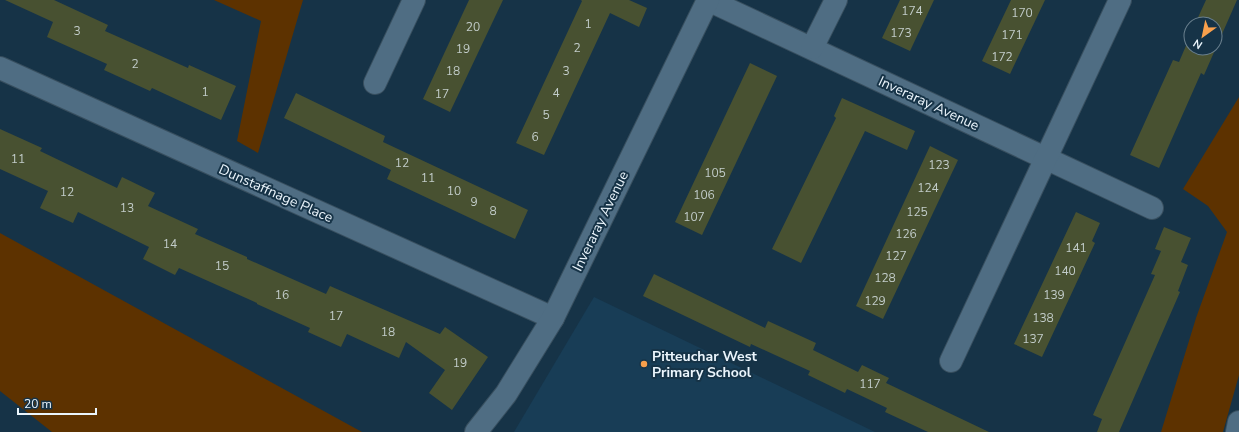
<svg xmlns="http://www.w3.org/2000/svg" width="1239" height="432" font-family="'Nunito Sans',sans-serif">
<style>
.built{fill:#183d56}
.green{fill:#5d3200}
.building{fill:#485131}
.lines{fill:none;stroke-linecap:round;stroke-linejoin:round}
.minor-casing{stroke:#384f5f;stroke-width:24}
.tertiary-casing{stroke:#384f5f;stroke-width:24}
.minor{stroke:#4f6d83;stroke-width:22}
.tertiary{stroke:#4f6d83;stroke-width:22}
.poi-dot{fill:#f9a04c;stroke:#163347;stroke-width:1.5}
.labels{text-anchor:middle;stroke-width:4;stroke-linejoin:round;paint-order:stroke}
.number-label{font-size:12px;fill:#c2ccc9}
.street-label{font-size:14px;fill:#ebf5fc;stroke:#163347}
.poi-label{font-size:14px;font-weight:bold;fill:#ebf5fc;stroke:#163347;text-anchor:start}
</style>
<rect width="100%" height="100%" fill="#163347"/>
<!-- built -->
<polygon class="built" points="594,297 875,432 514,432"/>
<!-- green -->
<g class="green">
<polygon points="214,0 303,0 258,153 237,141 261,21"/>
<polygon points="1239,97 1239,375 1223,432 1161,432 1196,318 1227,232 1208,206 1183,189"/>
<polygon points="0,233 362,432 52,432 0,391"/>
</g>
<!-- building -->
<g class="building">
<polygon points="5,0 54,0 108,25 105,31 188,68 189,65 236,86 221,120 152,88 150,91 104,70 107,64 47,37 53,22"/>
<polygon points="469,0 503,0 450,112 423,99"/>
<polygon points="581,0 629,0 647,8 639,27 610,13 544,155 516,143 582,1"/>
<polygon points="900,0 934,0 910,51 882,38"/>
<polygon points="1011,0 1045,0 1010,74 982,61"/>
<polygon points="1206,0 1237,0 1204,75 1201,73 1159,168 1130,155 1173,60 1179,62 1191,34 1191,48 1215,48 1215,24 1195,24"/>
<polygon points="750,63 777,76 702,235 675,222"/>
<polygon points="296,93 385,136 383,142 528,210 515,239 387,179 391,170 284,118"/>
<polygon points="842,98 915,131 907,150 865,131 801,263 772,249 836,118 834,116"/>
<polygon points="0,129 42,148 40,151 117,188 122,177 155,193 148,206 198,229 195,234 247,257 247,259 326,294 330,286 440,334 445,327 488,357 452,410 429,393 445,370 406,342 399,358 347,334 341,347 308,332 310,328 257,304 257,303 179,268 175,275 143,259 149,247 78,212 73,223 40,208 48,191 0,169"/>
<polygon points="930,146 958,160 883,319 856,306"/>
<polygon points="1076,212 1100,223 1092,241 1095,243 1042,357 1014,344"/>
<polygon points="1164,227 1191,238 1181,262 1188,265 1178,291 1180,292 1119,432 1097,432 1102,419 1093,415 1155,275 1151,274 1161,251 1155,249"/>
<polygon points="654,274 765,328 768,321 816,343 813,350 858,372 862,365 889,378 886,383 989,432 928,432 885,412 887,408 847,389 845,393 808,375 810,371 751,344 750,347 643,296"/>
</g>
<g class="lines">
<!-- minor casing -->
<g class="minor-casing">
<g id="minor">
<polyline points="708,0 1152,208"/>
<polyline points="812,48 836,0"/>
<polyline points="0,68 553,318"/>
<polyline points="375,83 414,0"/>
<polyline points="951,361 1120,0"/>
<polyline points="476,432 506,394 553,318 708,0"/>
</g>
</g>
<!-- tertiary casing -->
<g class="tertiary-casing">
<polyline id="tertiary" points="1237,432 1239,422"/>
</g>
<!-- minor -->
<use href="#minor" class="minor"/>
<!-- tertiary -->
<use href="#tertiary" class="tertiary"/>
</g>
<!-- markers -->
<circle class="poi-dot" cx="644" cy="364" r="4"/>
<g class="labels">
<!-- number labels -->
<g class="number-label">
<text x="912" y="15">174</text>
<text x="1022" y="17">170</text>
<text x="588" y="28">1</text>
<text x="473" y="31">20</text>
<text x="77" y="35">3</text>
<text x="901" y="37">173</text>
<text x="1012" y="39">171</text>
<text x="577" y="52">2</text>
<text x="463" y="53">19</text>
<text x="1002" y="61">172</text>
<text x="135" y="68">2</text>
<text x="453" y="75">18</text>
<text x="566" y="75">3</text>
<text x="205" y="96">1</text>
<text x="556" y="97">4</text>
<text x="442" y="98">17</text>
<text x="546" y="119">5</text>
<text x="535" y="141">6</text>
<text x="18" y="163">11</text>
<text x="402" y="167">12</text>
<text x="939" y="169">123</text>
<text x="715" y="177">105</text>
<text x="428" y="182">11</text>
<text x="928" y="192">124</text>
<text x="454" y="195">10</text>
<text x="67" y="196">12</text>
<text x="704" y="199">106</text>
<text x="474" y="206">9</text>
<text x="127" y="212">13</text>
<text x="493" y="215">8</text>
<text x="917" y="216">125</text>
<text x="694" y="221">107</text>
<text x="906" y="238">126</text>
<text x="170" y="248">14</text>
<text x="1076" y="252">141</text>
<text x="896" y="260">127</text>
<text x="222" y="270">15</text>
<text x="1065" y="275">140</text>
<text x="885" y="282">128</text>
<text x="282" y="299">16</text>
<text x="1054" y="299">139</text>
<text x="875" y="305">129</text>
<text x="336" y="320">17</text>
<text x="1043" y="322">138</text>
<text x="388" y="336">18</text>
<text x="1033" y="343">137</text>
<text x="460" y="367">19</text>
<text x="870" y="388">117</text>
</g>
<!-- street labels -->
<g class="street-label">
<text transform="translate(929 103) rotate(25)" y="5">Inveraray Avenue</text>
<text transform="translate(276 193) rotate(24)" y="5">Dunstaffnage Place</text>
<text transform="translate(600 221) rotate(-64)" y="5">Inveraray Avenue</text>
</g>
<!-- poi labels -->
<g class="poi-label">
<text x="652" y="361">Pitteuchar West<tspan x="652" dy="16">Primary School</tspan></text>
</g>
</g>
<!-- north arrow -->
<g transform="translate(1203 36) rotate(213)"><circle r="19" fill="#163347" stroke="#6b818f"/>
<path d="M0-3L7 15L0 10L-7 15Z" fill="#f9a04c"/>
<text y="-6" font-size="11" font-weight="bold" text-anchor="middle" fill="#ebf5fc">N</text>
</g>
<!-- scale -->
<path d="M18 408v6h78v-6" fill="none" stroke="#ebf5fc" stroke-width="2"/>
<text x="24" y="408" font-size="12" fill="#ebf5fc" stroke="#163347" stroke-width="3" paint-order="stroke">20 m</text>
</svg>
